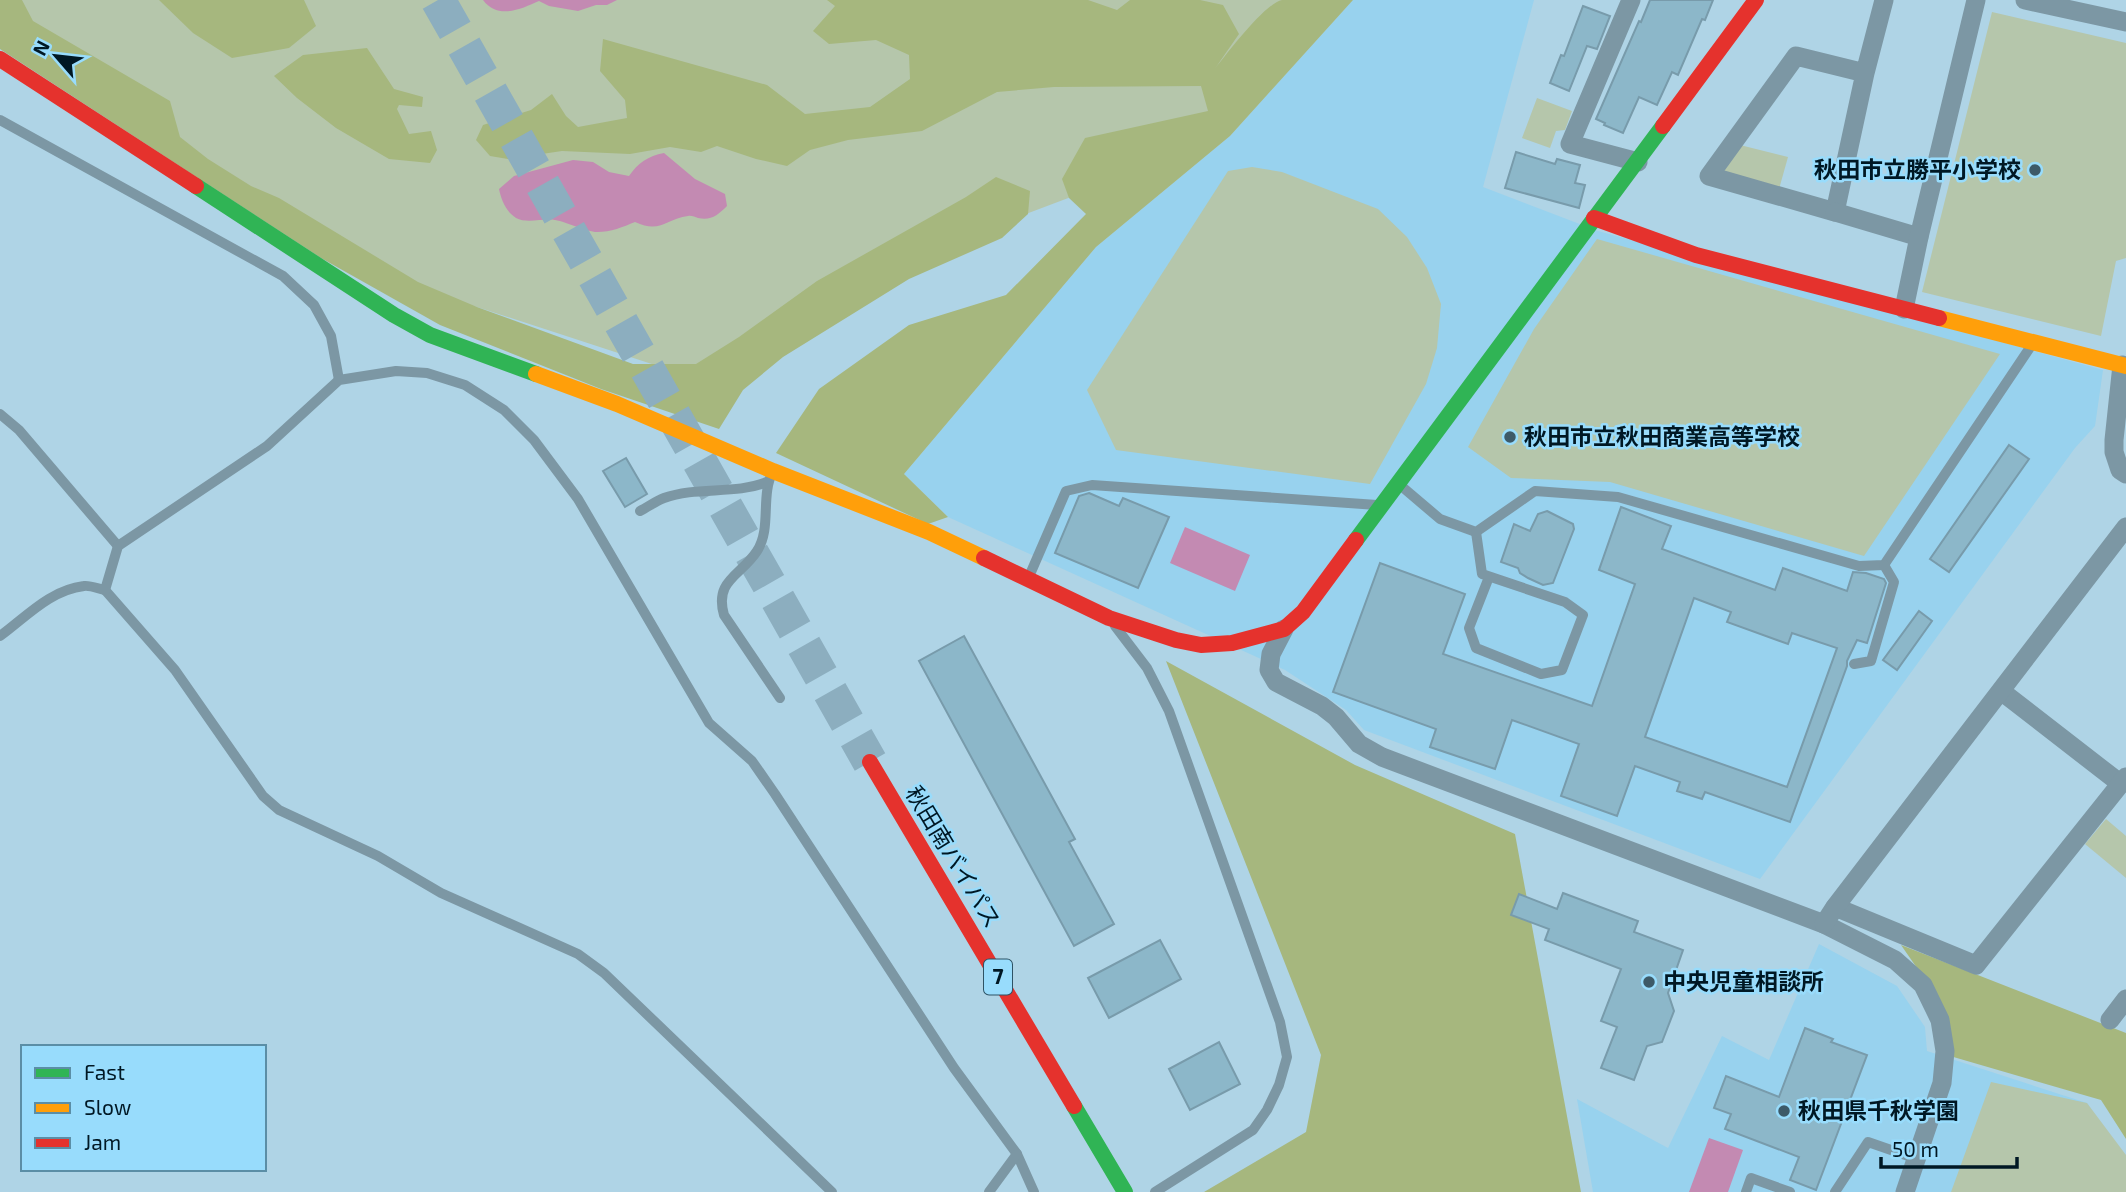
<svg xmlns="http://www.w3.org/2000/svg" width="2126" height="1192" font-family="'Exo 2','Noto Sans JP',sans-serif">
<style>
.built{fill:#98d2ee}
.green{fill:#b5c6ab}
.forest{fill:#a6b77e}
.water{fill:#c38ab2}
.building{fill:#8cb7c9;stroke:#789bab;stroke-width:2;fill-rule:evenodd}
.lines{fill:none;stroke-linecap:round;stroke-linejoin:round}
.highway-tunnel{stroke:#8caebf;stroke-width:35;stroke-dasharray:35 18;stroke-linecap:butt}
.lane{stroke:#7c97a4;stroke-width:10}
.street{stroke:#7c97a4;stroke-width:19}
.fast{stroke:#30b455;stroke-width:16}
.slow{stroke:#ff9f0a;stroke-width:16}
.jam{stroke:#e5322d;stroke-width:16}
.poi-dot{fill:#3d5a68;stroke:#98dcfc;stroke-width:2.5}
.labels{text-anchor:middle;stroke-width:5;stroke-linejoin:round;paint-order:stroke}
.shield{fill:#98dcfc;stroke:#2e5365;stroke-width:2}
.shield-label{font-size:21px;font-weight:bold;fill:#001824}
.poi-label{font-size:23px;font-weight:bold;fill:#001824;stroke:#98dcfc;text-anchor:start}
.street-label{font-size:23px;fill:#001824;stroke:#98dcfc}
</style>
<rect width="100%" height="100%" fill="#afd4e6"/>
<!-- built -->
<g class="built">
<polygon points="1353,0 1534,0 1483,187 1598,231 2103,370 2095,426 2075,448 1760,879 1364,730 1346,710 1285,670 948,517 904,474 1096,247 1230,136"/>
<polygon points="1819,944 1897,986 1925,1027 1927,1051 2087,1103 2126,1161 2126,1192 1593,1192 1577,1099 1668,1148 1722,1036 1769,1060"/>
</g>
<!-- green -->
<g class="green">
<polygon points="0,0 1320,0 1198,149 891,265 713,384 477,307 420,296 207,166"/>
<polygon points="1992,12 2126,43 2126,258 2116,261 2101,336 1922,292"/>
<polygon points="1537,98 1572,111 1565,130 1556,131 1550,148 1522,138"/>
<polygon points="1740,145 1788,157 1779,189 1722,172"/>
<polygon points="1252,167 1282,172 1378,209 1407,237 1427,268 1441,304 1437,348 1426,384 1370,484 1116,450 1087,390 1228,171"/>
<polygon points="1597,239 2000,354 1864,556 1610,482 1511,478 1468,447 1534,329"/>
<polygon points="2106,819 2126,836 2126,878 2085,844"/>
<polygon points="1991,1082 2087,1103 2126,1155 2126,1192 1951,1192"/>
</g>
<!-- forest -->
<g class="forest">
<polygon points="0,0 22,0 33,21 170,101 180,137 208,159 251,186 279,198 418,282 477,307 633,364 696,364 739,337 817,281 966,197 996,177 1030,191 1028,214 1002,238 909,279 783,357 743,390 719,429 601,389 440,325 321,258 0,49"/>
<polygon points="159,0 304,0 316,26 289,48 232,58 193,33"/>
<path d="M827,0H1088L1117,10L1130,0H1200L1223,5L1239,34L1214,70C1226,55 1265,3 1282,0C1302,0 1332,0 1353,0L1230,136L1096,247L904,474L948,517L928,524L776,453L819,389L909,325L1006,295L1086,214L1069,198L1062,179L1085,138L1208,111L1201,86L1054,87L997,92L922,131L848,140L810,150L787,166L756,159L717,146L701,152L670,147L630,154L562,151L508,159L490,156L476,140L483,125L531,110L552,94L566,116L578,127L627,118L625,100L600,71L603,39L767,85L805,114L870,107L910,79L909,55L876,40L829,44L813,31L835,6Z"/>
<polygon points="367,48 394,89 423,97 422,107 399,105 397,109 409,134 431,131 437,150 430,163 389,159 336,128 297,98 274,76 303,55"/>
<polygon points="1166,661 1355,765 1515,834 1581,1192 1204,1192 1306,1132 1321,1055"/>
<polygon points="1901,945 2126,1033 2126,1139 2101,1100 1950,1056 1942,1004"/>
</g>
<!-- water -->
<g class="water">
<path d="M483,0H617L607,5H596L578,11L549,6L539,1C521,9 498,20 483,0Z"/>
<path d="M664,153L695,179L725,194L727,206C718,215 711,221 698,218C695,217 691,215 688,216C666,219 660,234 635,222C623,227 611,232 597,232C587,232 567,222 555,220C543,218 527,224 516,218C506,212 501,199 499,189L514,176L573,160L593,162L609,172L629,176C638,163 648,156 664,153Z"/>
<polygon points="1185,527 1250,555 1235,591 1170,563"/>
<polygon points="1709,1138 1743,1150 1728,1192 1689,1192"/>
</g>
<!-- building -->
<g class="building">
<polygon points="1650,0 1713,0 1705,20 1702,19 1678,75 1672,72 1657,105 1639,97 1623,133 1604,125 1605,123 1596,119 1639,21 1641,22"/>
<polygon points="1583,6 1610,16 1597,49 1587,46 1569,91 1550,83 1561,55 1564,56"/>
<polygon points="1516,152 1555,164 1557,159 1580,165 1575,183 1585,185 1579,208 1505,188"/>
<polygon points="2009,445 2029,459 1949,572 1930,559"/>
<polygon points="626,458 647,494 625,507 603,471"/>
<polygon points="1089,493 1119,506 1123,498 1169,517 1138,588 1055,553 1079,496"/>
<path d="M1621,507L1671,526L1662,549L1775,590L1783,568L1847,591L1853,572L1866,573L1884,579L1886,583L1867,643L1857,640L1847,661V666L1790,822L1705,792L1702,799L1677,791L1680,782L1635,766L1617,816L1561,796L1579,744L1512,720L1495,769L1430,747L1436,729L1333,692L1380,563L1465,594L1443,654L1592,706L1635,584L1599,570ZM1694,598L1731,612L1727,622L1788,644L1792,633L1837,648L1787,787L1645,737Z"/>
<polygon points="1547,511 1573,524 1574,529 1553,583 1543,585 1528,578 1520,573 1518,568 1501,562 1514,524 1530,531 1538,514"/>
<polygon points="1919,611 1932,621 1897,670 1883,660"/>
<polygon points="964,636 1075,839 1069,842 1114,924 1074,946 919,661"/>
<polygon points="1563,893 1638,921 1634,932 1683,950 1668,993 1674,1011 1662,1042 1647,1046 1634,1080 1601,1068 1617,1027 1601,1021 1621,969 1545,940 1549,929 1511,915 1519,894 1557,909"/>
<polygon points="1160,940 1181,979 1109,1018 1088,978"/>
<polygon points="1805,1028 1833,1039 1831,1042 1867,1055 1816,1190 1790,1180 1799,1157 1725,1129 1731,1114 1714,1108 1726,1076 1779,1097"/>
<polygon points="1219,1042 1240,1084 1190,1110 1169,1069"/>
</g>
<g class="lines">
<!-- highway-tunnel -->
<polyline class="highway-tunnel" points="438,0 870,762"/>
<!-- lane -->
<g class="lane">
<polyline points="0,120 283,276 314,305 331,336 339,380"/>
<polyline points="0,414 19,430 118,546"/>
<path d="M773,471C760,496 772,528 757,551C741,576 714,580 724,615L780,698"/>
<polyline points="1400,485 1440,519 1476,532 1535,491 1618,497 1859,566 1884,565 2033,343"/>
<path d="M640,511C648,507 656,501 664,498C697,486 735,495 767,482"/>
<polyline points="1476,532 1482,574 1565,602 1583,615 1562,670 1541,674 1476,648 1469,628 1489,577"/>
<polyline points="1028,579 1066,491 1092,485 1377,505"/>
<polyline points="105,590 175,670 263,796 279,810 378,856 441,893 578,954 604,973 832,1192"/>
<polyline points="1115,626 1147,668 1169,711 1280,1022 1287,1057 1279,1085 1267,1110 1253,1130 1155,1192"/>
<path d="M0,636C26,617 50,590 84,586C90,585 99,589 105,590L118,546L267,446L339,380L396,371L427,373L465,385L504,410L534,440L578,499L709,723L752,761L775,794L954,1068L1017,1154L1034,1192"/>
<polyline points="1854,664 1871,661 1894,582 1884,565"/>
<polyline points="989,1192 1017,1154"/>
<polyline points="1746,1192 1751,1178 1790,1192"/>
<polyline points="1835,1192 1868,1142 1917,1159"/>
</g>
<!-- street -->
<g class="street">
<polyline points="1631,0 1570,144 1638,162"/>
<polyline points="2025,0 2126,22"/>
<polyline points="1865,73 1796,56 1709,176 1835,212 1865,73 1884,0"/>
<polyline points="1835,212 1919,237"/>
<polyline points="1904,309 1919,237 1976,0"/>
<polyline points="2122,365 2114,440 2114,452 2120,470 2126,474"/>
<polyline points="1284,629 1271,654 1269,670 1276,682 1322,706 1336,717 1359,744 1382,757 1824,924 1895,960 1923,985 1940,1020 1945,1051 1942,1083 1905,1192"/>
<polyline points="2001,691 2121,784"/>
<polyline points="1835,907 1976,965 2126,777"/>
<polyline points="1824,924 1835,907 2126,527"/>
<polyline points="2110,1020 2126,999"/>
</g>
<!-- fast -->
<g class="fast">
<polyline points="196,186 394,315 430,335 536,374"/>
<polyline points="1356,540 1663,126"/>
<polyline points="1074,1106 1125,1192"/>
</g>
<!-- slow -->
<g class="slow">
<polyline points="1939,318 2126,366"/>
<polyline points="536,374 617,404 773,471 929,532 984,558"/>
</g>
<!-- jam -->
<g class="jam">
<polyline points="0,59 196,186"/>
<polyline points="1663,126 1756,0"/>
<polyline points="1594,218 1696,255 1939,318"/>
<polyline points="984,558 1109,618 1176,640 1201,645 1232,643 1284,629 1303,612 1356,540"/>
<polyline points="870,762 1074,1106"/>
</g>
</g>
<!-- markers -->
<g class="poi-dot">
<circle cx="2035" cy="170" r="7"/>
<circle cx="1510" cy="437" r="7"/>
<circle cx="1649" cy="982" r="7"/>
<circle cx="1784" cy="1111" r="7"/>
</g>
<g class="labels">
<!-- shield labels -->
<rect class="shield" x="984" y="959.5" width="28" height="35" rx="5"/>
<g class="shield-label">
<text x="998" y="984">7</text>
</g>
<!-- poi labels -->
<g class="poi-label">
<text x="2021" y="178" text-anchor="end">秋田市立勝平小学校</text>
<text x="1524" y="445">秋田市立秋田商業高等学校</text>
<text x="1663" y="990">中央児童相談所</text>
<text x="1798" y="1119">秋田県千秋学園</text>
</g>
<!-- street labels -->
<g class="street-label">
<text transform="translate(953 857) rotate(59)" y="8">秋田南バイパス</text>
</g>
</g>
<!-- legend -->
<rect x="21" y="1045" width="245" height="126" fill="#98dcfc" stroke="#5b8ea6" stroke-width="2"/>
<rect x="35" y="1068" width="35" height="10" fill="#30b455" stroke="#5b8ea6" stroke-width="2"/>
<text x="84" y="1080" font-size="21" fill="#001824">Fast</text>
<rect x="35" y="1103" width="35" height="10" fill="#ff9f0a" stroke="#5b8ea6" stroke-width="2"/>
<text x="84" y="1115" font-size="21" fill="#001824">Slow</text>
<rect x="35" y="1138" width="35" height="10" fill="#e5322d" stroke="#5b8ea6" stroke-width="2"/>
<text x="84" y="1150" font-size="21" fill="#001824">Jam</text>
<!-- north arrow -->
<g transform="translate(56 56) rotate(298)" stroke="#98dcfc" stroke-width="5" paint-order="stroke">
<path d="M0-5L12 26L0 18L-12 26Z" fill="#001824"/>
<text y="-10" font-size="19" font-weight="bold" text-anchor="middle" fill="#001824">N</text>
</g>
<!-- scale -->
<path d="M1881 1157v10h136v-10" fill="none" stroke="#001824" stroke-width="3.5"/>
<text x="1892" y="1157" font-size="21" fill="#001824" stroke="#98dcfc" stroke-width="5" paint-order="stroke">50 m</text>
</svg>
